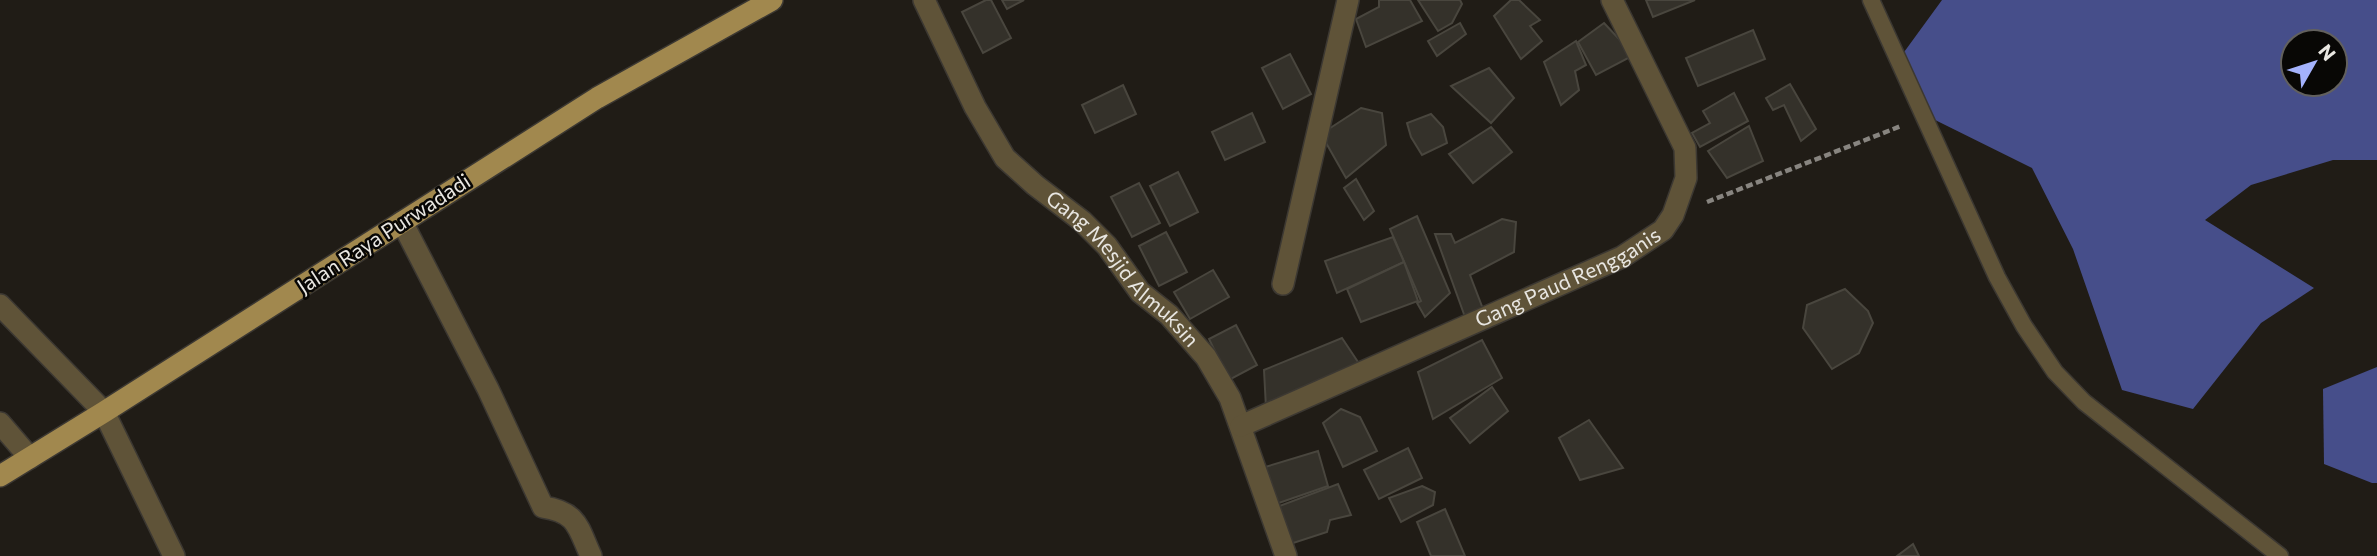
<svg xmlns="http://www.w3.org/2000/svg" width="2377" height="556" font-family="Commissioner,sans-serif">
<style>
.forest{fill:#464e8a;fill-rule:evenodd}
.building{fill:#34312a;stroke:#49463e;stroke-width:2}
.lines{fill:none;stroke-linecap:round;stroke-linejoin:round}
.lane-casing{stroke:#3c3832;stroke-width:19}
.street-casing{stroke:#3c3832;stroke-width:24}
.primary-casing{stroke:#3c3832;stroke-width:24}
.path{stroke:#888580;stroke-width:4.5;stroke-dasharray:7 3.5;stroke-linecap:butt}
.lane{stroke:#5f5338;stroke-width:16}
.street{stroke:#5f5338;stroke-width:21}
.primary{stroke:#a1884e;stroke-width:21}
.labels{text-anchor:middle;stroke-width:5;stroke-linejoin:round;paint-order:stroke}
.street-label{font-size:21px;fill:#e8e6e1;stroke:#080705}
</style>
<rect width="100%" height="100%" fill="#201c16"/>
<!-- forest -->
<g class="forest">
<path d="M1942,0H2377V160H2333L2251,185L2205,220L2314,288L2261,323L2193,409L2122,390L2073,249L2032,168L1923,114L1899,59ZM2293,42H2335V84H2293Z"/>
<polygon points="2377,367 2377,483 2372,483 2324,464 2323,389"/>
</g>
<!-- building -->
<g class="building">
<polygon points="986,0 991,0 1011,38 983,53 962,12"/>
<polygon points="1002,0 1024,0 1007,9"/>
<polygon points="1379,0 1410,0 1422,21 1366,47 1356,19 1379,7"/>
<polygon points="1418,0 1460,0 1462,4 1452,23 1438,31"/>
<polygon points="1511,0 1519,0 1540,20 1530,26 1542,41 1521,59 1494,16"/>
<polygon points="1646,0 1695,0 1653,17"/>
<polygon points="1460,23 1466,34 1437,56 1428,41"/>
<polygon points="1604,23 1634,55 1596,75 1578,42"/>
<polygon points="1753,30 1765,59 1698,86 1686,58"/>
<polygon points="1576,41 1586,65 1575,71 1579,90 1561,105 1544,62"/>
<polygon points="1290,54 1311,94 1283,109 1262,68"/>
<polygon points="1489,68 1514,98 1491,123 1451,86"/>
<polygon points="1790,84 1816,129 1801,141 1784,105 1773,110 1766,98"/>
<polygon points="1123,85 1136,114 1095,133 1082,105"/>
<polygon points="1734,93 1748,121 1700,147 1692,133 1710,123 1703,111"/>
<polygon points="1361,108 1382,113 1386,145 1346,178 1321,134"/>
<polygon points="1252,113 1265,142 1225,160 1212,132"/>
<polygon points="1431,114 1443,127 1447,143 1422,155 1411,137 1407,123"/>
<polygon points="1749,126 1763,161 1727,178 1708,151"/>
<polygon points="1491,127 1512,152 1473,183 1449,154"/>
<polygon points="1178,172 1198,212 1170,226 1150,186"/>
<polygon points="1356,179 1374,211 1364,220 1344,188"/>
<polygon points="1139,183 1160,223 1132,237 1111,197"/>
<polygon points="1417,216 1450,293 1425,317 1417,303 1421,301 1390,229"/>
<polygon points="1502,219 1516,222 1514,252 1470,275 1483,309 1465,317 1435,234 1451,234 1455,243"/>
<polygon points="1166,232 1187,272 1159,286 1139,246"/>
<polygon points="1393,237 1404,262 1337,293 1325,261"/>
<polygon points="1404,262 1418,301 1361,322 1347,289"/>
<polygon points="1213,270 1229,297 1190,319 1174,292"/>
<polygon points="1845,289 1868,311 1873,323 1859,353 1832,369 1803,328 1807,305"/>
<polygon points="1236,325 1257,365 1229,380 1209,339"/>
<polygon points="1342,338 1362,368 1266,408 1264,370"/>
<polygon points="1482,340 1502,378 1433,419 1418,372"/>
<polygon points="1492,387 1508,411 1470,443 1450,418"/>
<polygon points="1341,409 1360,417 1377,451 1343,467 1323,423"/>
<polygon points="1589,420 1623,468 1580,480 1559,438"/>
<polygon points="1408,448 1422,478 1379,499 1364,470"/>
<polygon points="1318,451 1328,486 1273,505 1262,468"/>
<polygon points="1338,484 1351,515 1330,520 1327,532 1284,546 1274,508"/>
<polygon points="1422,486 1435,492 1433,505 1401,522 1389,498"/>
<polygon points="1445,509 1465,556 1431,556 1417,522"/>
<polygon points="1913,544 1919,556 1897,556"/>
</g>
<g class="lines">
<!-- lane casing -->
<g class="lane-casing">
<polyline id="lane" points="1871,0 1997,277 2024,326 2055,372 2084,402 2280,556"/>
</g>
<!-- street casing -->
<g class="street-casing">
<g id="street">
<path id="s1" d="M924,0L975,107L1005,158L1035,185L1082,221L1107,246L1140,292L1169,315L1206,357L1230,398L1286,556"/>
<path d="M402,222L488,389L543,507C578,512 578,528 591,556"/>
<polyline points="1283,284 1348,0"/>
<polyline points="0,305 104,412 174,556"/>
<polyline points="0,423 30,458"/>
<path id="s2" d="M1241,426L1622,257L1663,230L1673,215L1686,178L1685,148L1612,0"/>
</g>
</g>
<!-- primary casing -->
<g class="primary-casing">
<polyline id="primary" points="0,476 104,412 597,98 772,0"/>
</g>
<!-- path -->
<polyline class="path" points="1707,202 1901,126"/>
<!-- lane -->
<use href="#lane" class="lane"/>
<!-- street -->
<use href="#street" class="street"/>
<!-- primary -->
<use href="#primary" class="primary"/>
</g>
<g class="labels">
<!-- street labels -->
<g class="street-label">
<text transform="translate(384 234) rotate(-33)" y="7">Jalan Raya Purwadadi</text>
<text dy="7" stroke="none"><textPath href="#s1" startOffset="340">Gang Mesjid Almuksin</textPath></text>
<text dy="7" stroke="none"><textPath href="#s2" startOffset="359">Gang Paud Rengganis</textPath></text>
</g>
</g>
<!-- north arrow -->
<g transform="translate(2314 63) rotate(51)"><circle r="33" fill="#080705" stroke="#62605d" stroke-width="2"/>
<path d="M0-5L12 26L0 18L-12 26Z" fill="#a4b2fc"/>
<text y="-10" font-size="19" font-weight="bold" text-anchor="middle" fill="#e8e6e1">N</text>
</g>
</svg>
